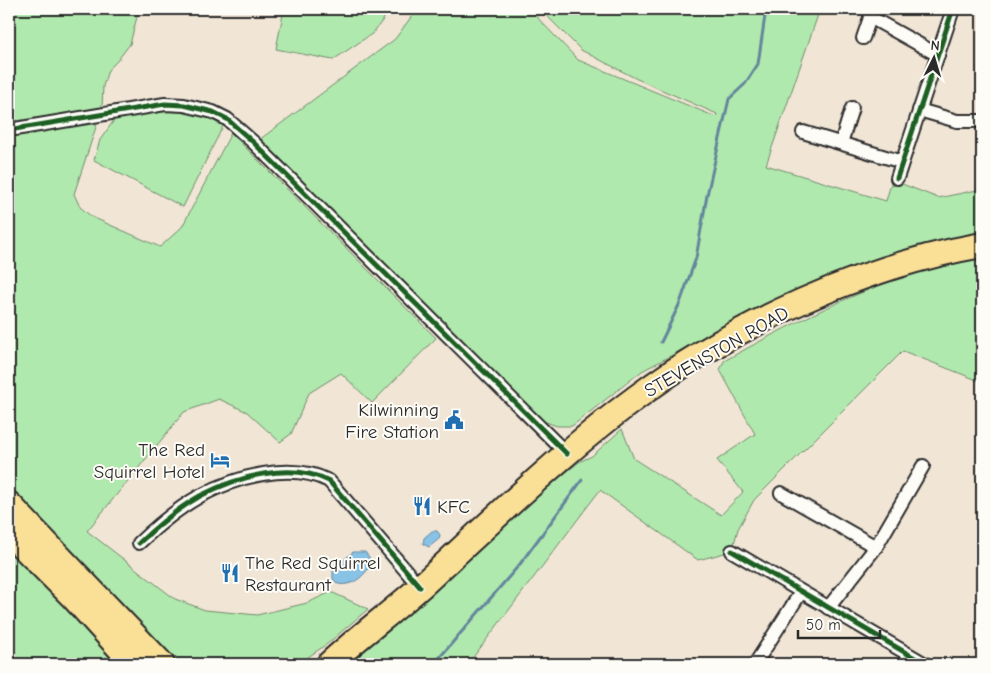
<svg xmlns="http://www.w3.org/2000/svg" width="991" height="673" font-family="'Comic Neue',sans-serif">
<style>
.green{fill:#b0e9ad;stroke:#6e8a6c}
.water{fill:#88c2e7;stroke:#63869c}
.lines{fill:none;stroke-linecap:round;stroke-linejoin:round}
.stream{stroke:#63869c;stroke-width:3}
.street-casing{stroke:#2b2b2b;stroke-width:16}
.highway-casing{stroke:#2b2b2b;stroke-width:28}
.street{stroke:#fdfcf7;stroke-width:12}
.highway{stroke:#fadf96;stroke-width:24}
.cycleway-casing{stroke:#fdfcf7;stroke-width:8}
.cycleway{stroke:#1b5e20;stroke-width:5}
.labels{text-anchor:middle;stroke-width:4;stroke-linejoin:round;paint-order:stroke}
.street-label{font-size:19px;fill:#2b2b2b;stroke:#fdfcf7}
.poi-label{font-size:19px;fill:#2b2b2b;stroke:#fdfcf7;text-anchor:end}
</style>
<rect width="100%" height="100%" fill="#f1e5d5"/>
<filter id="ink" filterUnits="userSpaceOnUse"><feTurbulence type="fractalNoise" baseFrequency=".02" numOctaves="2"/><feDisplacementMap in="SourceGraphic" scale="10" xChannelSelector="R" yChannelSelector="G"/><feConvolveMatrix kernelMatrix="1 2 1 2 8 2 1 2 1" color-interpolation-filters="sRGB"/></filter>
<g filter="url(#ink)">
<!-- green -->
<g class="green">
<polygon points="9,9 139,9 130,44 117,61 108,70 103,86 102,108 9,124"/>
<polygon points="284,9 391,9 373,33 333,60 276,49"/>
<polygon points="417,9 529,9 578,60 716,117 717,114 637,79 581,50 540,9 820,9 766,165 886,201 892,180 938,198 982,189 982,231 884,256 797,289 642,371 572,426 557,426 543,421 259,140 395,39"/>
<path d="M157,112C182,111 201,112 223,126L183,207L94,160L100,140L115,119Z"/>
<polygon points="97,124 74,194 80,207 92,217 160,247 182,227 231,133 436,338 372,403 341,373 309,393 291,434 280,442 247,412 219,399 184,412 87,531 175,599 205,610 257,615 307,603 331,592 368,609 327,644 298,664 179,664 166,649 164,650 9,491 9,136 56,126"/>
<path d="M982,257V382L903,351L754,500L738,529L732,551L698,560L600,490L468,664H346L537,496L579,462L592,456L622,429L634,459L721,515L743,492L717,460L755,434L720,370L724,361C805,316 889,273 982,257Z"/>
<polygon points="9,548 124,664 9,664"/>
</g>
<!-- water -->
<g class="water">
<polygon points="432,531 437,531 440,535 439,539 429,547 423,544 424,538"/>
<path d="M353,552H365L372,561C367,574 354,587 338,584L333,579V569Z"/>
</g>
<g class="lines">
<!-- stream -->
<g class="stream">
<polyline points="661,342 680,303 696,258 707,195 729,99 745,84 758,64 766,9"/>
<polyline points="434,664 520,564 582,480"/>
</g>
<!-- street casing -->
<g class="street-casing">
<g id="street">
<polyline points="870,17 938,55"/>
<polyline points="863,38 873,9"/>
<polyline points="919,110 957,121 982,121"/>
<polyline points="9,130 165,104 184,105 213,112 227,119 253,142 567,454"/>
<polyline points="803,132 902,162"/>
<polyline points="841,143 852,108"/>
<polyline points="897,178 953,9"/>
<polyline points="781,493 876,547"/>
<path d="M139,543C158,525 177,509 200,496C236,477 291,461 329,481L420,587"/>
<polyline points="732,551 925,664"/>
<polyline points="828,608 876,547 923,466"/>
<polyline points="755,664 801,592"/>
</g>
</g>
<!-- highway casing -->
<g class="highway-casing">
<g id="highway">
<polyline points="9,504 162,664"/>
<polyline points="9,533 73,597 134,664"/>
<path d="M329,664C361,634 397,609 429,579C496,517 563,452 637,397C734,324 863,266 982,245"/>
</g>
</g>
<!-- street -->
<use href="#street" class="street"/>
<!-- highway -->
<use href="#highway" class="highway"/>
<!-- cycleway casing -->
<g class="cycleway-casing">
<g id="cycleway">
<polyline points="9,130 165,104 184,105 213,112 227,119 253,142 567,454"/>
<polyline points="897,178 953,9"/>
<path d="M139,543C158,525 177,509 200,496C236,477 291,461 329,481L420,587"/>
<polyline points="732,551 925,664"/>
</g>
</g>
<!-- cycleway -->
<use href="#cycleway" class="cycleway"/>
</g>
</g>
<!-- icons -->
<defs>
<g id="civic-bare" transform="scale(1.5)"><path d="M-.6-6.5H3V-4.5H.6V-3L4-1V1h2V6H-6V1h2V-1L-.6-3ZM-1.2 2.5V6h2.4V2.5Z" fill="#1f6fb2" stroke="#fdfcf7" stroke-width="2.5" paint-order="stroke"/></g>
<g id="hotel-bare" transform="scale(1.5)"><path d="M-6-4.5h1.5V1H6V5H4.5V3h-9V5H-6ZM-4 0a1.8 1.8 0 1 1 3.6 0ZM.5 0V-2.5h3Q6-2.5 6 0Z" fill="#1f6fb2" stroke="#fdfcf7" stroke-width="2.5" paint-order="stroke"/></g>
<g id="restaurant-bare" transform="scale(1.5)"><path d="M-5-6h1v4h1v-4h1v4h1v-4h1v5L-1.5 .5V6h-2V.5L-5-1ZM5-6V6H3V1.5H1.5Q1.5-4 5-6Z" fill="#1f6fb2" stroke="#fdfcf7" stroke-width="2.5" paint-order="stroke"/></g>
</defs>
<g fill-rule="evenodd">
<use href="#civic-bare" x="454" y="420"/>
<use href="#hotel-bare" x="220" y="460"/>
<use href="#restaurant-bare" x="422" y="506"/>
<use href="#restaurant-bare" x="230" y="573"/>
</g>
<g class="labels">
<!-- street labels -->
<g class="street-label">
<text transform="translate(716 351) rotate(-30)" y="7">STEVENSTON ROAD</text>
</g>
<!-- poi labels -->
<g class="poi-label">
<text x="439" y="416">Kilwinning<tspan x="439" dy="22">Fire Station</tspan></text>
<text x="205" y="456">The Red<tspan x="205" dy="22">Squirrel Hotel</tspan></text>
<text x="437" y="513" text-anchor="start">KFC</text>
<text x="245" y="569" text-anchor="start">The Red Squirrel<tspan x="245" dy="22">Restaurant</tspan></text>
</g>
</g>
<!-- margin -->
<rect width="991" height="673" fill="none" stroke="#fdfcf7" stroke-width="30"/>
<rect x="15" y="15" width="961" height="643" fill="none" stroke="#2b2b2b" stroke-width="2" filter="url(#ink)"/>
<!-- north arrow -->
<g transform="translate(934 58) rotate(5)" stroke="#fdfcf7" stroke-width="4" paint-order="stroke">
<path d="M0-4L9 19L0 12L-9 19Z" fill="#2b2b2b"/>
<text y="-8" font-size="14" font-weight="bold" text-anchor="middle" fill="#2b2b2b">N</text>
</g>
<!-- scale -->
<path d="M798 630v8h82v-8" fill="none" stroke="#2b2b2b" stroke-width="2.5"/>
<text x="806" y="630" font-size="15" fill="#2b2b2b" stroke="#fdfcf7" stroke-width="4" paint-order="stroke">50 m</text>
</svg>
